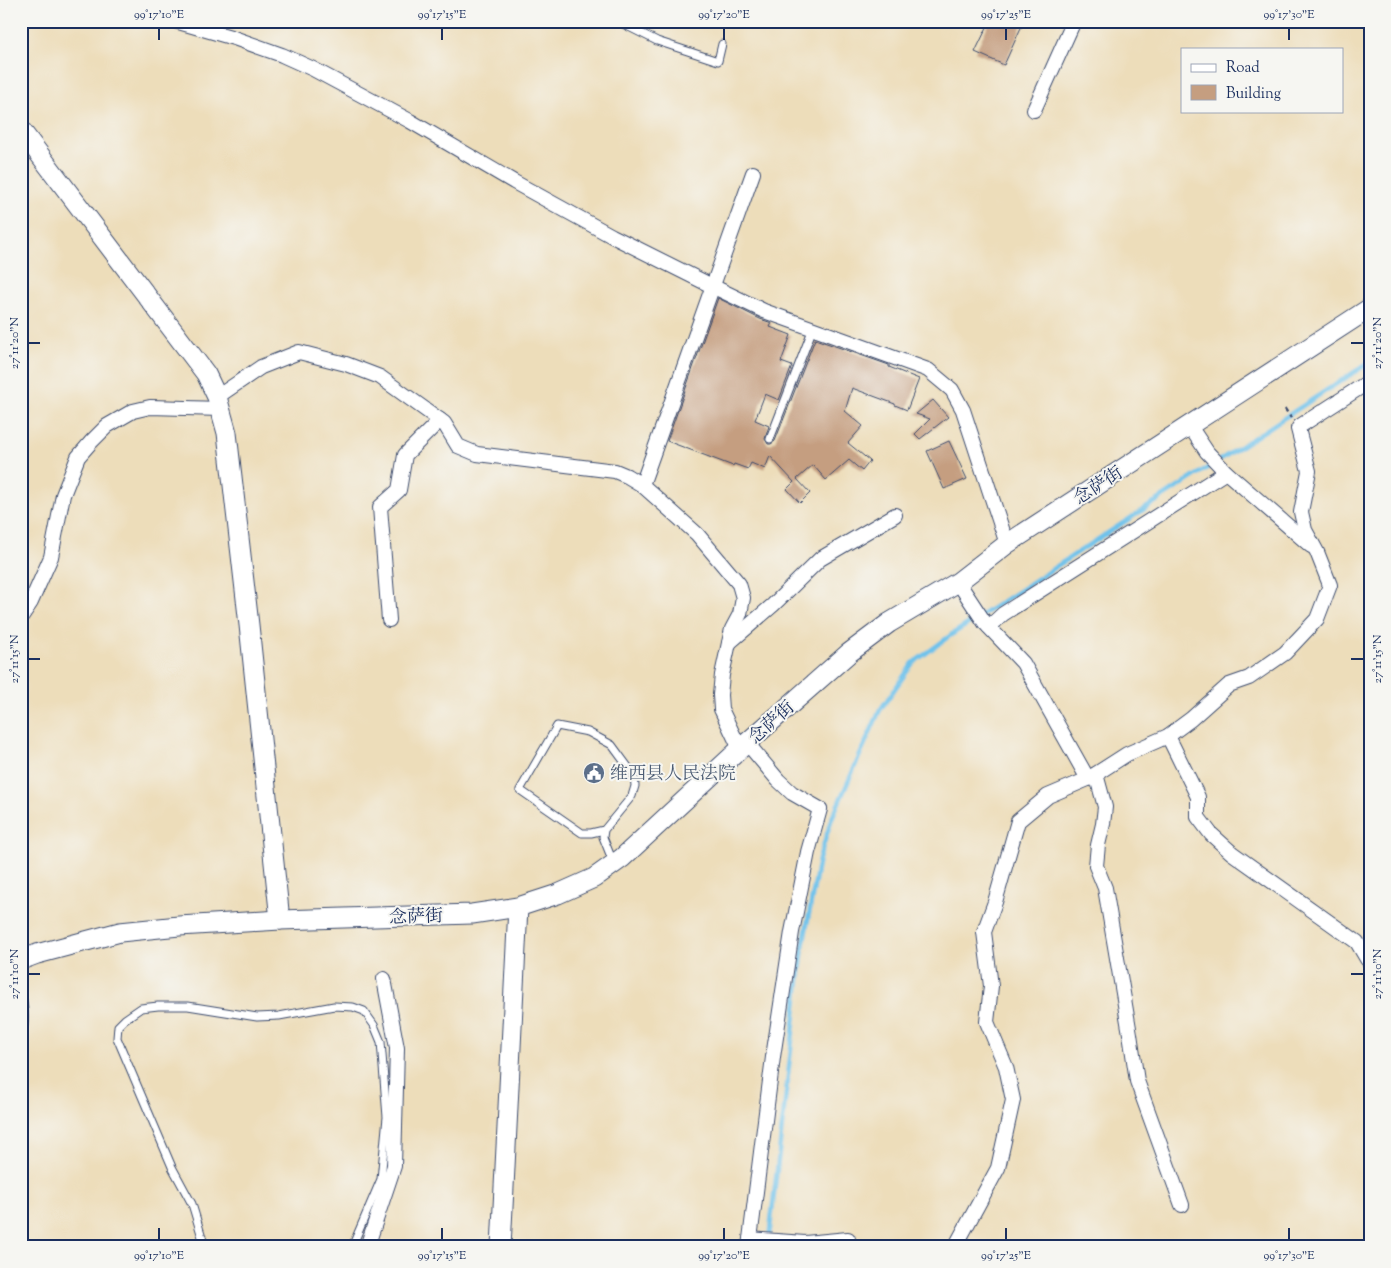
<svg xmlns="http://www.w3.org/2000/svg" width="1391" height="1268" font-family="'Sorts Mill Goudy','Noto Serif SC',serif">
<style>
.lines{fill:none;stroke-linecap:round;stroke-linejoin:round}
.stream{stroke:#6fc2eb;stroke-width:4.5}
.building{fill:#c59e80}
.lane-casing{stroke:#3a496c;stroke-width:9}
.street-casing{stroke:#3a496c;stroke-width:16}
.secondary-casing{stroke:#3a496c;stroke-width:21}
.path{stroke:#3a496c;stroke-width:2.5;stroke-dasharray:4 4;stroke-linecap:butt}
.lane{stroke:#fff;stroke-width:7}
.street{stroke:#fff;stroke-width:14}
.secondary{stroke:#fff;stroke-width:19}
.ticks{fill:none;stroke:#1b2f5e;stroke-width:2}
.labels{text-anchor:middle;stroke-width:4;stroke-linejoin:round;paint-order:stroke}
.street-label{font-size:18px;fill:#1b2f5e;stroke:#f6f6f2}
.service-label{font-size:18px;fill:#4e5e75;stroke:#f6f6f2;text-anchor:start}
.neatline{fill:none;stroke:#1b2f5e;stroke-width:2}
.ticks-label{font-size:12px;text-anchor:middle;fill:#1b2f5e}
</style>
<rect width="100%" height="100%" fill="#f6f6f2"/>
<filter id="ink" filterUnits="userSpaceOnUse"><feTurbulence type="fractalNoise" baseFrequency=".02" numOctaves="2"/><feDisplacementMap in="SourceGraphic" scale="10" xChannelSelector="R" yChannelSelector="G"/><feConvolveMatrix kernelMatrix="1 2 1 2 8 2 1 2 1" color-interpolation-filters="sRGB"/></filter>
<filter id="wash" filterUnits="userSpaceOnUse"><feTurbulence type="fractalNoise" baseFrequency=".0096" numOctaves="4" result="noise"/><feDisplacementMap in="SourceGraphic" scale="20" xChannelSelector="R" yChannelSelector="G"/><feGaussianBlur stdDeviation="1.12" result="paint"/><feColorMatrix in="noise" values="0 0 0 0 0 0 0 0 0 0 0 0 0 0 0 0 0 1.4 0 .05"/><feComposite in="paint" operator="in"/></filter>
<g filter="url(#wash)">
<rect width="100%" height="100%" fill="#edddba"/>
<g class="lines">
<!-- stream -->
<polyline class="stream" points="769,1238 803,947 819,859 832,818 880,710 913,663 951,635 1370,362"/>
</g>
<g id="blocks">
<!-- building -->
<g class="building">
<polygon points="990,21 1024,21 1004,65 975,52"/>
<polygon points="718,298 760,319 772,323 770,327 791,335 781,362 792,366 779,400 765,394 755,420 769,426 765,439 768,444 771,444 775,441 815,339 889,365 889,367 919,379 907,410 895,405 895,404 852,388 845,411 863,426 848,443 870,461 862,471 849,460 826,480 813,465 797,479 810,493 800,503 787,489 794,482 770,456 765,469 751,463 748,469 734,464 733,466 667,441"/>
<polygon points="933,400 948,417 920,439 915,434 930,419 916,414"/>
<polygon points="949,441 967,479 944,489 927,451"/>
</g>
</g>
</g>
<g filter="url(#ink)">
<use href="#blocks" fill-opacity="0" stroke="#3a496c" stroke-width="1"/>
<g class="lines">
<!-- lane casing -->
<g class="lane-casing">
<g id="lane">
<polyline points="617,21 657,41 718,61 722,44"/>
<polyline points="770,439 813,328"/>
<polyline points="604,830 591,833 582,833 520,790 557,726 588,732 612,745 634,775 635,786 632,796 604,830 603,837 613,862"/>
<path d="M21,990C25,1011 26,1020 21,1041"/>
<polyline points="205,1247 192,1204 172,1167 117,1038 118,1026 125,1019 141,1008 158,1006 188,1006 257,1017 279,1016 334,1006 353,1007 364,1011 374,1025 381,1042 387,1117 381,1179 352,1247"/>
</g>
</g>
<!-- street casing -->
<g class="street-casing">
<g id="street">
<polyline points="175,21 234,38 282,55 313,69 410,121 514,182 612,236 712,286 764,311 928,370 952,390 963,410 1007,544"/>
<polyline points="1034,110 1074,21"/>
<polyline points="217,397 261,367 299,352 346,364 380,377 444,423 458,446 477,454 615,471 627,476 642,485 697,534 739,584 743,598 740,614 732,629 722,675 720,695 721,709 740,749"/>
<polyline points="1189,425 1207,452 1226,472 1311,546"/>
<polyline points="642,485 753,173"/>
<polyline points="958,582 985,623 1023,663 1088,779"/>
<polyline points="21,617 31,602 51,557 63,495 78,457 91,442 107,426 133,411 150,407 221,409"/>
<polyline points="389,620 380,507 399,490 405,455 440,420"/>
<polyline points="989,627 1003,614 1226,472"/>
<polyline points="729,643 773,605 820,559 895,515"/>
<polyline points="1168,736 1198,797 1198,817 1211,834 1232,853 1357,942 1367,959 1370,961"/>
<polyline points="747,743 778,780 792,793 820,809 808,852 792,932 773,1057 749,1247"/>
<polyline points="1096,774 1105,807 1103,824 1098,845 1096,866 1105,888 1130,1034 1137,1081 1182,1205"/>
<polyline points="750,1239 805,1243 848,1239"/>
<polyline points="367,1247 394,1166 397,1048 384,979"/>
<polyline points="955,1247 998,1168 1013,1100 1006,1067 987,1022 991,986 984,932 995,902 1018,821 1048,796 1088,779 1127,754 1168,736 1191,719 1229,685 1249,678 1285,653 1317,619 1330,585 1317,552 1305,530 1301,512 1309,471 1298,429 1300,426 1370,381"/>
</g>
</g>
<!-- secondary casing -->
<g class="secondary-casing">
<g id="secondary">
<polyline points="21,130 206,374 217,397 227,433 249,625 280,920"/>
<polyline points="21,960 37,954 120,932 179,926 280,920 472,914 518,907 558,894 594,878 622,858 740,749 849,653 889,623 958,582 1007,544 1370,308"/>
<polyline points="501,1247 518,907"/>
</g>
</g>
<!-- path -->
<polyline class="path" points="1285,409 1291,418"/>
<!-- lane -->
<use href="#lane" class="lane"/>
<!-- street -->
<use href="#street" class="street"/>
<!-- secondary -->
<use href="#secondary" class="secondary"/>
</g>
</g>
<!-- ticks -->
<path class="ticks" d="M159,28V40M442,28V40M724,28V40M1006,28V40M1289,28V40M28,343H40M1351,343H1364M28,659H40M1351,659H1364M28,974H40M1351,974H1364M159,1228V1240M442,1228V1240M724,1228V1240M1006,1228V1240M1289,1228V1240"/>
<!-- icons -->
<defs>
<g id="civic-disc" transform="scale(1.125)"><circle r="9.5" fill="#5c6f8a" stroke="#f6f6f2"/><path d="M-.6-6.5H3V-4.5H.6V-3L4-1V1h2V6H-6V1h2V-1L-.6-3ZM-1.2 2.5V6h2.4V2.5Z" fill="#fff"/></g>
</defs>
<g fill-rule="evenodd">
<use href="#civic-disc" x="594" y="773"/>
</g>
<g class="labels">
<!-- street labels -->
<g class="street-label">
<text transform="translate(1098 485) rotate(-33)" y="6">念萨街</text>
<text transform="translate(771 722) rotate(-42)" y="6">念萨街</text>
<text transform="translate(416 916) rotate(-2)" y="6">念萨街</text>
</g>
<!-- service labels -->
<g class="service-label">
<text x="610" y="779">维西县人民法院</text>
</g>
</g>
<!-- margin -->
<rect width="1391" height="1268" fill="none" stroke="#f6f6f2" stroke-width="55"/>
<!-- legend -->
<rect x="1181" y="48" width="162" height="65" fill="#f6f6f2" stroke="#9ea6b7"/>
<rect x="1191" y="64" width="25" height="8" fill="#ffffff" stroke="#9ea6b7"/>
<text x="1226" y="72" font-size="15" fill="#1b2f5e">Road</text>
<rect x="1191" y="85" width="25" height="15" fill="#c59e80" stroke="#9ea6b7"/>
<text x="1226" y="98" font-size="15" fill="#1b2f5e">Building</text>
<rect x="28" y="28" width="1336" height="1212" class="neatline"/>
<g class="ticks-label">
<text x="159" y="18">99°17'10"E</text>
<text x="442" y="18">99°17'15"E</text>
<text x="724" y="18">99°17'20"E</text>
<text x="1006" y="18">99°17'25"E</text>
<text x="1289" y="18">99°17'30"E</text>
<text transform="translate(14 343) rotate(-90)" y="4">27°11'20"N</text>
<text transform="translate(1377 343) rotate(-90)" y="4">27°11'20"N</text>
<text transform="translate(14 659) rotate(-90)" y="4">27°11'15"N</text>
<text transform="translate(1377 659) rotate(-90)" y="4">27°11'15"N</text>
<text transform="translate(14 974) rotate(-90)" y="4">27°11'10"N</text>
<text transform="translate(1377 974) rotate(-90)" y="4">27°11'10"N</text>
<text x="159" y="1259">99°17'10"E</text>
<text x="442" y="1259">99°17'15"E</text>
<text x="724" y="1259">99°17'20"E</text>
<text x="1006" y="1259">99°17'25"E</text>
<text x="1289" y="1259">99°17'30"E</text>
</g>
</svg>
